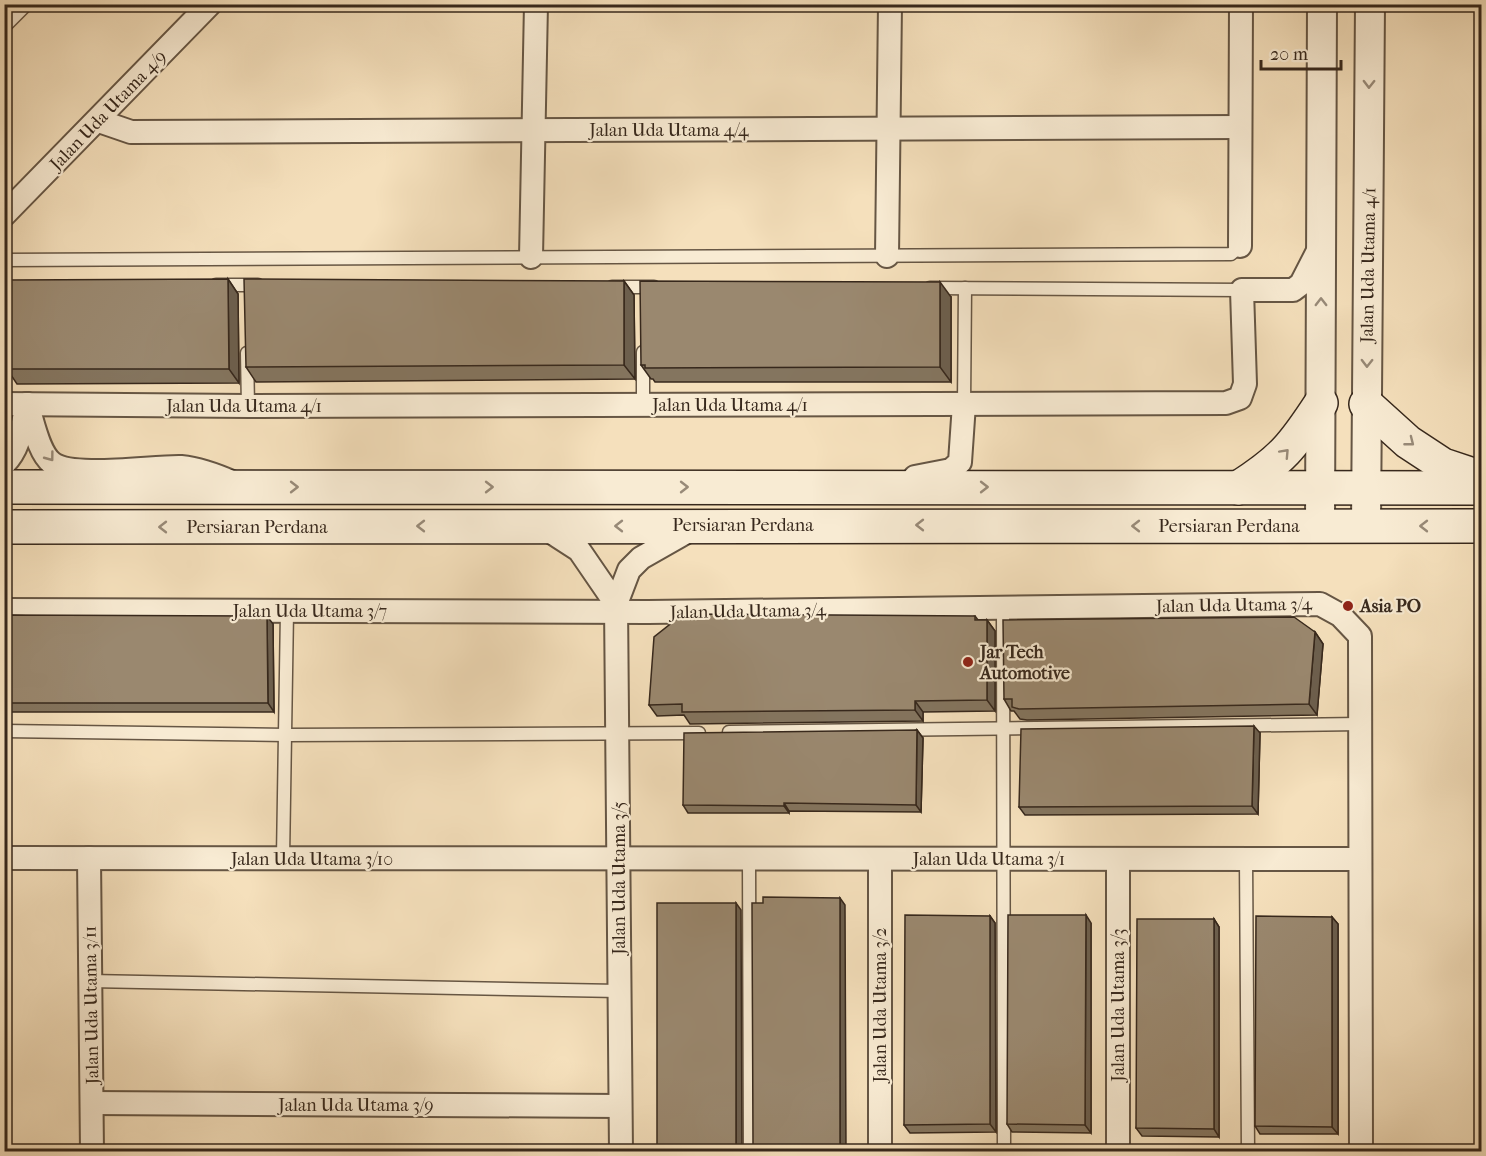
<svg xmlns="http://www.w3.org/2000/svg" width="1486" height="1156" font-family="'IM FELL French Canon',serif">
<style>
.lines{fill:none;stroke-linecap:round;stroke-linejoin:round}
.service-casing{stroke:#665644;stroke-width:15}
.minor-casing{stroke:#665644;stroke-width:26}
.tertiary-casing{stroke:#665644;stroke-width:32}
.secondary-casing{stroke:#37281c;stroke-width:36}
.service{stroke:#f8ebd3;stroke-width:12}
.minor{stroke:#f8ebd3;stroke-width:22}
.tertiary{stroke:#f8ebd3;stroke-width:28}
.secondary{stroke:#f8ebd3;stroke-width:33}
.wall{fill:#84755f;stroke:#37281c;stroke-width:1.5}
.shaded-wall{fill:#6c5f4e;stroke:#37281c;stroke-width:1.5}
.building{fill:#9a886f;stroke:#37281c;stroke-width:1.5}
.oneway{stroke:#988a78}
.poi-dot{fill:#8f2418;stroke:#f8ebd3;stroke-width:2}
.labels{text-anchor:middle;stroke-width:4.5;stroke-linejoin:round;paint-order:stroke}
.street-label{font-size:18px;fill:#37281c;stroke:#f8ebd3}
.poi-label{font-size:18px;font-weight:bold;fill:#37281c;stroke:#f8ebd3;text-anchor:start}
</style>
<rect width="100%" height="100%" fill="#f5e0bc"/>
<filter id="stains"><feTurbulence type="fractalNoise" baseFrequency=".00333" numOctaves="4"/><feColorMatrix values="0 0 0 0 .2 0 0 0 0 .09 0 0 0 0 .02 0 0 0 .5 -.17"/></filter>
<radialGradient id="worn" r=".72"><stop offset=".6" stop-color="#630" stop-opacity="0"/><stop offset="1" stop-color="#630" stop-opacity=".3"/></radialGradient>
<g class="lines">
<!-- service casing -->
<g class="service-casing">
<g id="service">
<polyline points="4,27 27,4"/>
<polyline points="4,260 1231,254 1240,246"/>
<polyline points="216,285 258,285"/>
<polyline points="612,287 654,287"/>
<polyline points="930,288 1242,290"/>
<polyline points="643,352 643,405"/>
<polyline points="247,353 248,406"/>
<polyline points="964,404 965,288"/>
<polyline points="1003,609 1004,1152"/>
<polyline points="4,731 286,735 699,733"/>
<polyline points="729,732 1360,724"/>
<polyline points="283,858 287,611"/>
<polyline points="749,859 750,1152"/>
<polyline points="1246,859 1248,1152"/>
<polyline points="90,981 619,991"/>
</g>
</g>
<!-- minor casing -->
<g class="minor-casing">
<g id="minor">
<polyline points="99,121 131,132 1240,127"/>
<polyline points="4,215 210,4"/>
<polyline points="1240,246 1241,4"/>
<polyline points="887,256 890,4"/>
<polyline points="531,257 536,4"/>
<polyline points="4,404 248,406 1226,403 1240,398 1245,384 1242,290 1293,290 1301,284 1321,245"/>
<path d="M27,404C33,421 38,452 52,463C72,479 153,466 181,467C200,469 216,475 234,483"/>
<path d="M4,464C20,448 22,426 27,404"/>
<polyline points="915,477 951,470 960,462 964,404"/>
<polyline points="545,528 579,550 616,604"/>
<polyline points="4,610 648,612 1320,604 1340,615 1360,636 1361,1152"/>
<polyline points="4,858 1360,859"/>
<polyline points="89,858 92,1152"/>
<polyline points="880,859 880,1152"/>
<polyline points="1118,859 1118,1152"/>
<polyline points="92,1103 620,1106"/>
<polyline points="621,1152 616,604 629,570 641,558 692,529"/>
</g>
</g>
<!-- tertiary casing -->
<g class="tertiary-casing">
<g id="tertiary">
<polyline points="1320,526 1322,4"/>
<polyline points="1366,526 1370,4"/>
</g>
</g>
<!-- secondary casing -->
<g class="secondary-casing">
<g id="secondary">
<polyline points="1366,404 1408,442 1443,465 1482,478"/>
<polyline points="4,487 1482,488"/>
<path d="M1238,488C1282,460 1293,446 1321,403"/>
<polyline points="4,527 1482,526"/>
</g>
</g>
<!-- service -->
<use href="#service" class="service"/>
<!-- minor -->
<use href="#minor" class="minor"/>
<!-- tertiary -->
<use href="#tertiary" class="tertiary"/>
<!-- secondary -->
<use href="#secondary" class="secondary"/>
</g>
<!-- wall -->
<g class="wall">
<polygon points="228,279 238,294 239,383 17,384 7,369"/>
<polygon points="624,281 634,295 635,379 256,382 246,367"/>
<polygon points="951,297 951,382 655,382 653,379 651,379 641,365"/>
<polygon points="4,615 273,624 274,712 4,712"/>
<polygon points="975,616 978,620 987,620 995,631 995,711 923,712 923,721 690,724 684,715 657,716 649,705"/>
<polygon points="1315,632 1323,644 1317,715 1027,720 1020,719 1014,711 1011,711 1004,699"/>
<polygon points="917,730 923,738 921,812 789,811 789,813 688,813 683,805"/>
<polygon points="1260,733 1258,814 1025,815 1019,807"/>
<polygon points="990,916 995,923 996,1132 910,1133 904,1125"/>
<polygon points="1332,917 1338,924 1338,1134 1260,1134 1255,1126"/>
<polygon points="1214,919 1219,927 1219,1137 1142,1136 1136,1128"/>
<polygon points="1091,923 1091,1133 1012,1132 1007,1124"/>
</g>
<!-- shaded-wall -->
<g class="shaded-wall">
<polygon points="228,279 238,294 239,383 229,369"/>
<polygon points="624,281 634,295 635,379 624,365"/>
<polygon points="940,282 951,297 951,382 940,367"/>
<polygon points="267,616 273,624 274,712 268,703"/>
<polygon points="987,620 995,631 995,711 987,700"/>
<polygon points="1315,632 1323,644 1317,715 1309,704"/>
<polygon points="915,701 923,712 923,721 915,710"/>
<polygon points="1254,726 1260,733 1258,814 1252,806"/>
<polygon points="917,730 923,738 921,812 916,805"/>
<polygon points="784,803 789,811 789,813 784,806"/>
<polygon points="840,898 845,905 846,1152 840,1152"/>
<polygon points="736,903 741,910 742,1152 740,1151 736,1144"/>
<polygon points="1086,915 1091,923 1091,1133 1085,1125"/>
<polygon points="990,916 995,923 996,1132 990,1124"/>
<polygon points="1332,917 1338,924 1338,1134 1332,1127"/>
<polygon points="1214,919 1219,927 1219,1137 1214,1129"/>
</g>
<!-- building -->
<g class="building">
<polygon points="228,279 229,369 7,369 7,280"/>
<polygon points="244,279 624,281 624,365 246,367"/>
<polygon points="640,281 940,282 940,367 645,368 645,365 641,365"/>
<polygon points="683,614 975,616 975,620 987,620 987,700 915,701 915,710 682,712 682,704 649,705 654,637"/>
<polygon points="4,615 267,616 268,703 4,703"/>
<polygon points="1294,617 1315,632 1309,704 1019,709 1012,707 1012,699 1004,699 1003,620"/>
<polygon points="1254,726 1252,806 1019,807 1021,729"/>
<polygon points="917,730 916,805 784,803 784,806 683,805 684,733"/>
<polygon points="763,897 840,898 840,1152 748,1152 753,1144 752,903 763,903"/>
<polygon points="657,903 736,903 736,1144 740,1151 745,1152 657,1152"/>
<polygon points="905,915 990,916 990,1124 904,1125"/>
<polygon points="1008,915 1086,915 1085,1125 1007,1124"/>
<polygon points="1256,916 1332,917 1332,1127 1255,1126"/>
<polygon points="1137,919 1214,919 1214,1129 1136,1128"/>
</g>
<!-- one-way arrows -->
<defs><path id="oneway-chevron" d="M-2-3.5L2.5 0L-2 3.5" fill="none" stroke-width="1.6" stroke-linecap="round" stroke-linejoin="round" transform="scale(1.5)"/></defs>
<g class="oneway">
<use href="#oneway-chevron" transform="translate(1369 84) rotate(91)"/>
<use href="#oneway-chevron" transform="translate(1321 302) rotate(-90)"/>
<use href="#oneway-chevron" transform="translate(1367 363) rotate(91)"/>
<use href="#oneway-chevron" transform="translate(1410 442) rotate(38)"/>
<use href="#oneway-chevron" transform="translate(1285 453) rotate(-47)"/>
<use href="#oneway-chevron" transform="translate(50 457) rotate(53)"/>
<use href="#oneway-chevron" transform="translate(294 487)"/>
<use href="#oneway-chevron" transform="translate(489 487)"/>
<use href="#oneway-chevron" transform="translate(684 487)"/>
<use href="#oneway-chevron" transform="translate(984 487)"/>
<use href="#oneway-chevron" transform="translate(920 525) rotate(-180)"/>
<use href="#oneway-chevron" transform="translate(421 526) rotate(180)"/>
<use href="#oneway-chevron" transform="translate(619 526) rotate(180)"/>
<use href="#oneway-chevron" transform="translate(1136 526) rotate(-180)"/>
<use href="#oneway-chevron" transform="translate(1424 526) rotate(-180)"/>
<use href="#oneway-chevron" transform="translate(163 527) rotate(180)"/>
</g>
<!-- markers -->
<g class="poi-dot">
<circle cx="1348" cy="606" r="6"/>
<circle cx="968" cy="662" r="6"/>
</g>
<g class="labels">
<!-- street labels -->
<g class="street-label">
<text transform="translate(108 110) rotate(-46)" y="6">Jalan Uda Utama 4/9</text>
<text x="669" y="136">Jalan Uda Utama 4/4</text>
<text transform="translate(1368 265) rotate(-89)" y="6">Jalan Uda Utama 4/1</text>
<text x="730" y="411">Jalan Uda Utama 4/1</text>
<text x="244" y="412">Jalan Uda Utama 4/1</text>
<text x="743" y="531">Persiaran Perdana</text>
<text x="1229" y="532">Persiaran Perdana</text>
<text x="257" y="533">Persiaran Perdana</text>
<text transform="translate(1234 605) rotate(-1)" y="6">Jalan Uda Utama 3/4</text>
<text x="310" y="617">Jalan Uda Utama 3/7</text>
<text transform="translate(748 611) rotate(-1)" y="6">Jalan Uda Utama 3/4</text>
<text x="312" y="865">Jalan Uda Utama 3/10</text>
<text x="989" y="865">Jalan Uda Utama 3/1</text>
<text transform="translate(619 878) rotate(-90)" y="6">Jalan Uda Utama 3/5</text>
<text transform="translate(91 1005) rotate(-91)" y="6">Jalan Uda Utama 3/11</text>
<text transform="translate(880 1005) rotate(-90)" y="6">Jalan Uda Utama 3/2</text>
<text transform="translate(1118 1005) rotate(-90)" y="6">Jalan Uda Utama 3/3</text>
<text x="356" y="1111">Jalan Uda Utama 3/9</text>
</g>
<!-- poi labels -->
<g class="poi-label">
<text x="1360" y="612">Asia PO</text>
<text x="980" y="658">Jar Tech<tspan x="980" dy="21">Automotive</tspan></text>
</g>
</g>
<!-- margin -->
<rect width="1486" height="1156" fill="none" stroke="#f5e0bc" stroke-width="24"/>
<rect x="6" y="6" width="1474" height="1144" fill="none" stroke="#37281c" stroke-width="3"/>
<rect x="12" y="12" width="1462" height="1132" fill="none" stroke="#37281c" stroke-width="1.5"/>
<!-- scale -->
<path d="M1261 60v9h80v-9" fill="none" stroke="#37281c" stroke-width="3"/>
<text x="1270" y="60" font-size="18" fill="#37281c" stroke="#f8ebd3" stroke-width="4.5" paint-order="stroke">20 m</text>
<rect width="100%" height="100%" filter="url(#stains)"/>
<rect width="100%" height="100%" fill="url(#worn)"/>
</svg>
